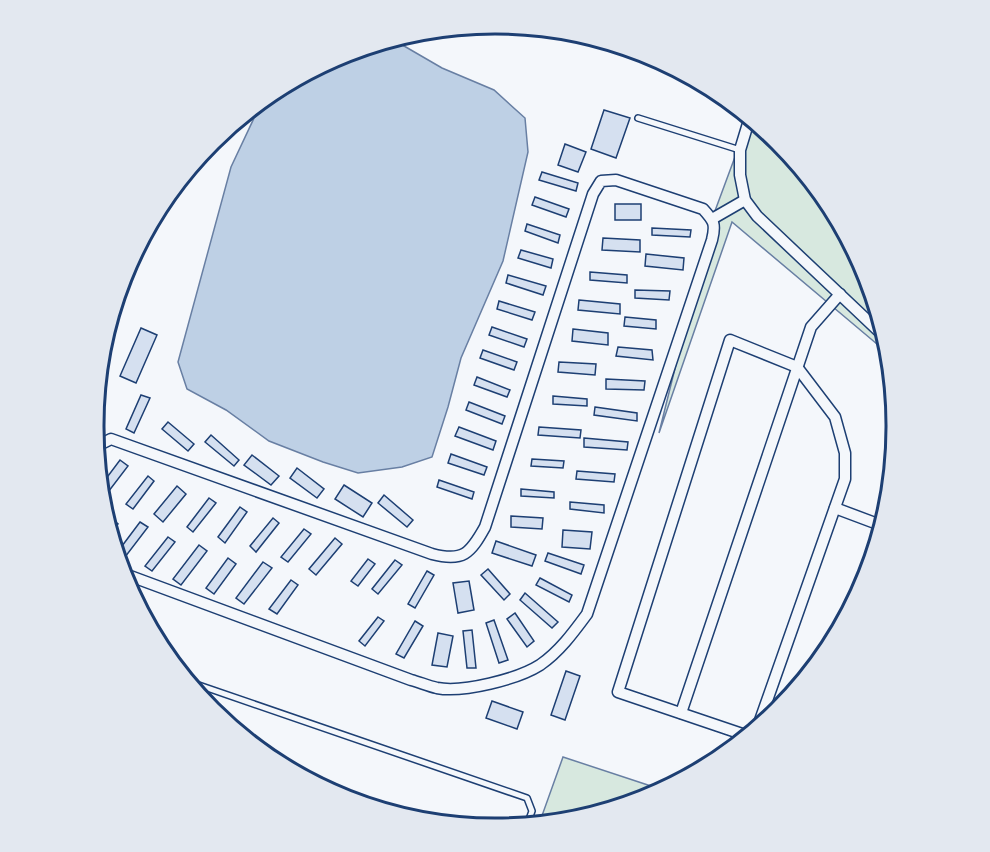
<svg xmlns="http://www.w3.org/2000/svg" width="990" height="852" font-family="'Nunito Sans',sans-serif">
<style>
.green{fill:#d7e8df;stroke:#687fa3;stroke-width:1.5}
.water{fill:#bed0e5;stroke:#687fa3;stroke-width:1.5}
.building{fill:#d5e0f0;stroke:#1d3f73;stroke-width:1.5}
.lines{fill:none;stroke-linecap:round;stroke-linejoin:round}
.lane-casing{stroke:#1d3f73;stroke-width:8}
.street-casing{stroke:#1d3f73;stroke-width:13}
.lane{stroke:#f4f7fb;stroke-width:5}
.street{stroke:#f4f7fb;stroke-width:10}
.rim{fill:none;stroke:#1d3f73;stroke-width:3}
</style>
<rect width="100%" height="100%" fill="#f4f7fb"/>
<!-- green -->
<g class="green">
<polygon points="749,119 754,121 779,142 829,203 867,272 889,348 890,355 732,222 659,433 712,219"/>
<polygon points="563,757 663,790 649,798 573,820 539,824"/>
</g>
<!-- water -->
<polygon class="water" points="392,39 442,68 494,90 525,118 528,152 503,261 461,358 448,407 432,457 402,467 358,473 323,462 269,441 226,410 187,389 178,362 231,167 263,99 272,92 341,54"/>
<!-- building -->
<g class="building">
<polygon points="604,110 630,118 616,158 591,149"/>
<polygon points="565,144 586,152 578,172 558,165"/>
<polygon points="542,172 578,183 576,191 539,180"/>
<polygon points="535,197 569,209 566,217 532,205"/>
<rect x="615" y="204" width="26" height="16"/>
<polygon points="527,224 560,235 558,243 525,231"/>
<polygon points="652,228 691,230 690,237 652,235"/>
<polygon points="603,238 640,240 640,252 602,250"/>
<polygon points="521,250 553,259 551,268 518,258"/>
<polygon points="646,254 684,258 683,270 645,266"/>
<polygon points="590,272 627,275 627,283 590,280"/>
<polygon points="508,275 546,286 543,295 506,283"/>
<polygon points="635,290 670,291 669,300 635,298"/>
<polygon points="579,300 620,304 620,314 578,310"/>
<polygon points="499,301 535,312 532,320 497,309"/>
<polygon points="625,317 656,320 656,329 624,326"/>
<polygon points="492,327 527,339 524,347 489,335"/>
<polygon points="141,328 157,335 136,383 120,376"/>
<polygon points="573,329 608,333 608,345 572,341"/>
<polygon points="618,347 652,350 653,360 616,356"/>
<polygon points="483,350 517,362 514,370 480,358"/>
<polygon points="559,362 596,364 595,375 558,372"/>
<polygon points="477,377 510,390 507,397 474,385"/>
<polygon points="606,379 645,381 644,390 606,389"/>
<polygon points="141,395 150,398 134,433 126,429"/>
<polygon points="553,396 587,399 587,406 553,404"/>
<polygon points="469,402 505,416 502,424 466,410"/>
<polygon points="595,407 637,413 637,421 594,415"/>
<polygon points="168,422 194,444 188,451 162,429"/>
<polygon points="459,427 496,441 493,450 455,436"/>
<polygon points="539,427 581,430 580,438 538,435"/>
<polygon points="211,435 239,460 234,466 205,442"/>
<polygon points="584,438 628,442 627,450 584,447"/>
<polygon points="451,454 487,467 484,475 448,463"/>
<polygon points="252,455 279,476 271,485 244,465"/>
<polygon points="532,459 564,461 563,468 531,466"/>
<polygon points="120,460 128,466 102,500 100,499 99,488"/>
<polygon points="297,468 324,489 317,498 290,478"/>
<polygon points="577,471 615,474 614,482 576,479"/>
<polygon points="148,476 154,481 133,509 126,504"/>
<polygon points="439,480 474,492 472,499 437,487"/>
<polygon points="344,485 372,503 363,517 335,499"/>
<polygon points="177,486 186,494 163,522 154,514"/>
<polygon points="521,489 554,492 554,498 521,496"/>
<polygon points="384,495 413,520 407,527 378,503"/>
<polygon points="209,498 216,503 193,532 187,527"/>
<polygon points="570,502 604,505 604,513 570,509"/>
<polygon points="240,507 247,512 225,543 218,537"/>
<polygon points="106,514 118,524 110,535 104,516"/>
<polygon points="511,516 543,518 542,529 511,527"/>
<polygon points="273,518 279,523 256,552 250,546"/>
<polygon points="140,522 148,527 122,561 117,557 116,554"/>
<polygon points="304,529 311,534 288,562 281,557"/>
<polygon points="563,530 592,532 590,549 562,547"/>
<polygon points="168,537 175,542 152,571 145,566"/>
<polygon points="335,538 342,544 316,575 309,569"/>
<polygon points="496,541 536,555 532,566 492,553"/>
<polygon points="199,545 207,551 181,585 173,579"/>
<polygon points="548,553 584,565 581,574 545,561"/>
<polygon points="228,558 236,564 214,594 206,588"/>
<polygon points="368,559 375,564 358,586 351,581"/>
<polygon points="395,560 402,565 378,594 372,589"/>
<polygon points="263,562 272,568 244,604 236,598"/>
<polygon points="488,569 510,594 504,600 481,575"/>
<polygon points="427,571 434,575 415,608 408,604"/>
<polygon points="540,578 572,595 569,602 536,585"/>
<polygon points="291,580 298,585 277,614 269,609"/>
<polygon points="469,581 474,610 458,613 453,583"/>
<polygon points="525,593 558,622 552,628 520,600"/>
<polygon points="515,613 534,641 527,647 507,619"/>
<polygon points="378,617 384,621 365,646 359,641"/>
<polygon points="494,620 508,660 499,663 486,623"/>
<polygon points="415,621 423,626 404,658 396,654"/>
<polygon points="472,630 476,668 467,668 463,631"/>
<polygon points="438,633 453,636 447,667 432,665"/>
<polygon points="566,671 580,676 565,720 551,715"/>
<polygon points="492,701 523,712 517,729 486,718"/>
<polygon points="450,816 480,827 447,823"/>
</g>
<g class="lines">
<!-- lane casing -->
<g class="lane-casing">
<g id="lane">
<polyline points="638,118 740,150"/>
<polyline points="187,681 527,798 532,811 527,825"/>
</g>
</g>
<!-- street casing -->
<g class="street-casing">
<g id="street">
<polyline points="750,117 740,150 740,175 745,200 757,216 886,338"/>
<polyline points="712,219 745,200"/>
<path d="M96,456L101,444L111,439L432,554C463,562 470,554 485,527L593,194L601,181L616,180L703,209C714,221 716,224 712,240L587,614C573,633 559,652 540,665C518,679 463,693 437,688C428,686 419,682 411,680L122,573"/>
<polyline points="835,508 883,526"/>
<polyline points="681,713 811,327 840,294"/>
<polyline points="748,736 618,692 730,340 797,367 835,417 845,453 845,479 757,729"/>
</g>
</g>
<!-- lane -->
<use href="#lane" class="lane"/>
<!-- street -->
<use href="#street" class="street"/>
</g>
<!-- crop -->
<path d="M0 0H990V852H0ZM495 34H495A391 391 0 0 1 886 425V427A391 391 0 0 1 495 818H495A391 391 0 0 1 104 427V425A391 391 0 0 1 495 34Z" fill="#e3e8f0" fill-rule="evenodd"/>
<path class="rim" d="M495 34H495A391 391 0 0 1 886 425V427A391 391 0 0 1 495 818H495A391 391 0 0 1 104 427V425A391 391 0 0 1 495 34Z"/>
</svg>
